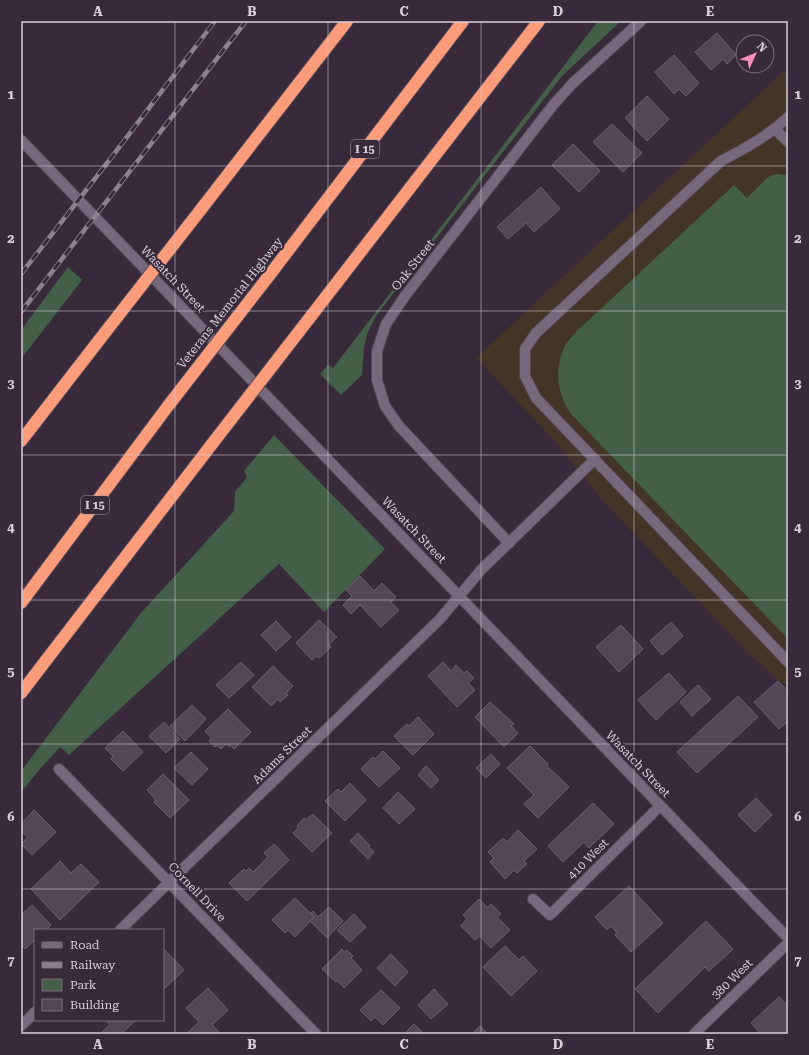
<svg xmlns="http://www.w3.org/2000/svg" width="809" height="1055" font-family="'Roboto Serif',serif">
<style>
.education{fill:#423427}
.green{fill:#435f48}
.building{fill:#544557;stroke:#6e5e71}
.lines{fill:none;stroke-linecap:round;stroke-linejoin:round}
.service-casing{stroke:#534755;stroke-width:12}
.minor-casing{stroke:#534755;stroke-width:12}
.tertiary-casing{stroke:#534755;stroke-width:12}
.motorway-casing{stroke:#534755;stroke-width:14}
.service{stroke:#78687b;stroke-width:10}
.minor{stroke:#78687b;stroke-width:10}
.tertiary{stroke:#78687b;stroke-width:10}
.motorway{stroke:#fb9c7b;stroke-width:12}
.rail-casing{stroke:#8c818f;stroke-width:4.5}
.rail{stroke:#382a3b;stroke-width:3;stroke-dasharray:9;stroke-linecap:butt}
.motorway-bridge-casing{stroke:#534755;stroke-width:14;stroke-linecap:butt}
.motorway-bridge{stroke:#fb9c7b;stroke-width:12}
.grid{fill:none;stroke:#d7ced9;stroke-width:1;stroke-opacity:0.55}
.labels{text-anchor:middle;stroke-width:4;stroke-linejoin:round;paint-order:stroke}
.shield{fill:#382a3b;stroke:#a79daa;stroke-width:1}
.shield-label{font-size:11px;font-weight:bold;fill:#d7ced9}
.street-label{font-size:12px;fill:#d7ced9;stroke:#382a3b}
.neatline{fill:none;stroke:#d7ced9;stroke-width:1.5}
.grid-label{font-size:13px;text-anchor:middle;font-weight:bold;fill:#d7ced9}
</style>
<rect width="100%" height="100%" fill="#382a3b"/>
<!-- education -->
<polygon class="education" points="788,67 788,688 750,655 605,503 552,438 476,358"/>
<!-- green -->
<g class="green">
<polygon points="598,21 621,21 562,76 376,316 368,332 364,347 362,375 341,395 320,374 328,365 333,368"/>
<path d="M776,174L785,175L788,177V639L571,414C556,393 554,367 566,344C569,339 574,334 578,330L734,185L747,198L767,178L770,176Z"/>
<polygon points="68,267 82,280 21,359 21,330"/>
<polygon points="274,435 385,549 324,612 279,564 69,755 60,747 40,769 21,792 21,771 141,613 234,511 235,492 247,477 244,471"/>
</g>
<!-- building -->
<g class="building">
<polygon points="717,33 736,55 727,64 723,59 711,70 695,52"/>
<polygon points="674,55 699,83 686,96 679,89 674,94 655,72"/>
<polygon points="647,96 669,119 647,141 625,118"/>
<polygon points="612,124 642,153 623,172 593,142"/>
<polygon points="573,144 600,171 579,192 552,165"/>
<polygon points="541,187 560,209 534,232 526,223 508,239 497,227"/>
<polygon points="360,576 374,591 382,583 396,597 391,602 399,610 381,627 360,605 351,614 343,605 352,596 346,590"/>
<polygon points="319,620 337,637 329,644 331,647 319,658 317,656 312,660 296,643"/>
<polygon points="276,621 291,637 276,651 261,635"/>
<polygon points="671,622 683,636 662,655 650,641"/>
<polygon points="621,625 643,649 619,672 596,647"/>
<polygon points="241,662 254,675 229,698 216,685"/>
<polygon points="443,662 451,671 456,665 464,673 467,671 474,678 468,683 475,690 457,707 428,676"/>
<polygon points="273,666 293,686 286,693 288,695 280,702 278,699 271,706 252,687"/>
<polygon points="669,673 686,692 656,720 638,700"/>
<polygon points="778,681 788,691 788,721 779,729 754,702"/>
<polygon points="698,685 711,699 692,716 680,702"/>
<polygon points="738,696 758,717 697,773 677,752"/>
<polygon points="490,702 501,712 514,724 511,726 518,733 504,747 475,717"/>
<polygon points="192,705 206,719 185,741 170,726"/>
<polygon points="228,709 251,732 234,749 230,745 229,747 226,744 221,749 217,745 215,747 209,741 211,738 205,731"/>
<polygon points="418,717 434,734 413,755 394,736 407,724 409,726"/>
<polygon points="164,722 180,739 166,753 149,736"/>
<polygon points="123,731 143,752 123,771 111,759 113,756 105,748"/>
<polygon points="530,746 548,764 547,766 569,787 538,818 524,804 534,795 507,768"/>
<polygon points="383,751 400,768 379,787 361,769 373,757 375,759"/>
<polygon points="191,752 208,769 192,785 174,768"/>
<polygon points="491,754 500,764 486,778 476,768"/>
<polygon points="426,766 439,780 431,788 418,775"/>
<polygon points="163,774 189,800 170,818 154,802 156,800 147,790"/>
<polygon points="350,783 366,800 345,821 325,801 338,789 341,792"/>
<polygon points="398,792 415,809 399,824 383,808"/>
<polygon points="756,798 772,815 755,832 738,815"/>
<polygon points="593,803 614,824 589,848 584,842 563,862 548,846"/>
<polygon points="34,810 56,832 32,855 21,844 28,837 21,831 21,824"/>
<polygon points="313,814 332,833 312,852 293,833 298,828 297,826 304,818 306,820"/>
<polygon points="518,830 537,849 524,861 527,864 517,873 514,870 505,879 490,862 494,858 488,852 503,838 507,842"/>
<polygon points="358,833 370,846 369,847 374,852 368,859 350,841"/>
<polygon points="274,844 289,860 247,901 229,883 244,869 246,871 249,868 253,872 268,857 264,853"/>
<polygon points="60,861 71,873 81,864 99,882 60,920 31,889"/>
<polygon points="629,886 663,923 631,952 615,935 617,933 611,926 607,930 595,917"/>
<polygon points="295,898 314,917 295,937 288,930 285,933 272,920"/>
<polygon points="479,899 488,908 491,904 501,914 497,917 510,930 491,948 480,936 475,940 461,926 467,919 463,915"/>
<polygon points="32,905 51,925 46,930 35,930 35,940 25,949 21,945 21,915"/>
<polygon points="329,907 343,921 327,938 310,921 314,917 311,913 313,911 318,917"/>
<polygon points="354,914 366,927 350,942 337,930"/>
<polygon points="706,921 733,949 709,971 705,967 658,1013 635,989"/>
<polygon points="505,946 519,960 523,956 537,971 511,996 483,967"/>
<polygon points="164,949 184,970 165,988 163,986 163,950"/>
<polygon points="342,949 344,952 347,950 353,956 351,958 362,970 344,988 337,980 336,982 322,969"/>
<polygon points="391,954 408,972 395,986 377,968"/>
<polygon points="208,988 228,1010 212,1025 221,1034 186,1034 199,1022 186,1008"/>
<polygon points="434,989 448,1004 431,1019 418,1005"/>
<polygon points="381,990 400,1008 383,1025 375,1017 371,1021 360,1010"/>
<polygon points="779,997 788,1006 788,1034 761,1034 751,1023"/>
<polygon points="106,1020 136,1020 121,1034 103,1034 102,1032 110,1025"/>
<polygon points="414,1024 424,1034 404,1034"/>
<polygon points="480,1026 488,1034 472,1034"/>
</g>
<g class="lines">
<!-- service casing -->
<g class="service-casing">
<g id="service">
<path d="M788,117C768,136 746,148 721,161L536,333L525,349V376L536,398L788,662"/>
<polyline points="775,129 788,142"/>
</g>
</g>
<!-- minor casing -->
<g class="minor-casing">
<g id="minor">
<polyline points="509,543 399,426 385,406 377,380 377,351 386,324 405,296 554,104 572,84 641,21"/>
<polyline points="59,769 316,1034"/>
<polyline points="533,899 550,915 660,806"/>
<polyline points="120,930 440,619 481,570 595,459"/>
<polyline points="21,1026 35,1012"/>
<polyline points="694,1034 788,943"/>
</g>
</g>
<!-- tertiary casing -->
<g class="tertiary-casing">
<path id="tertiary" d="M21,140C277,405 531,673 788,938"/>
</g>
<!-- motorway casing -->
<g class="motorway-casing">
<g id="motorway">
<polyline points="202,208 347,21"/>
<polyline points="268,277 463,21"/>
<polyline points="308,320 539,21"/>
<polyline points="21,441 100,339"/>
<polyline points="21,603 168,406"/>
<polyline points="21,693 212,444"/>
</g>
</g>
<!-- service -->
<use href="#service" class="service"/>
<!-- minor -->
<use href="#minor" class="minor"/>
<!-- tertiary -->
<use href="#tertiary" class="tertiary"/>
<!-- motorway -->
<use href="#motorway" class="motorway"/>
<!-- rail casing -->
<g class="rail-casing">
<g id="rail">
<polyline points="21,274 111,158 215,21"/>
<polyline points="21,312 246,21"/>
</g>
</g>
<!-- rail -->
<use href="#rail" class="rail"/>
<!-- motorway-bridge casing -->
<g class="motorway-bridge-casing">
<g id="motorway-bridge">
<polyline points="100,339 202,208"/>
<polyline points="168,406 268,277"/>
<polyline points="212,444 308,320"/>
</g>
</g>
<!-- motorway-bridge -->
<use href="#motorway-bridge" class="motorway-bridge"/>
</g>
<!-- grid -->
<path class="grid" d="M175,21V1034M328,21V1034M481,21V1034M634,21V1034M21,166H788M21,311H788M21,455H788M21,600H788M21,744H788M21,889H788"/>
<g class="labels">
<!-- shield labels -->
<g class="shield">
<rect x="351" y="140" width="28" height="18" rx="3"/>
<rect x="81" y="496" width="28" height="18" rx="3"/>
</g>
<g class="shield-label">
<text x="365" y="153">I 15</text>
<text x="95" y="509">I 15</text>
</g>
<!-- street labels -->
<g class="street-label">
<text transform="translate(413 265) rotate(-52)" y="4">Oak Street</text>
<text transform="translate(173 279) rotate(46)" y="4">Wasatch Street</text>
<text transform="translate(230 303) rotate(-52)" y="4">Veterans Memorial Highway</text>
<text transform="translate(414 530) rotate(46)" y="4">Wasatch Street</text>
<text transform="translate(282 755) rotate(-44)" y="4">Adams Street</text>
<text transform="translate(638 764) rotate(46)" y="4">Wasatch Street</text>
<text transform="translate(588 859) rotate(-45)" y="4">410 West</text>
<text transform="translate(197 892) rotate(46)" y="4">Cornell Drive</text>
<text transform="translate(732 979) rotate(-44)" y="4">380 West</text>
</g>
</g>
<!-- border -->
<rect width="809" height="1055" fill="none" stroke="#382a3b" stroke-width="44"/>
<!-- legend -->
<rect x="34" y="929" width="130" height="92" fill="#382a3b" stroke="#786c7a"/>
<rect x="42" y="942" width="20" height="6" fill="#78687b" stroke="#786c7a"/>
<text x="70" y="949" font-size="12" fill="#d7ced9">Road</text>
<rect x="42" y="962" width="20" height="6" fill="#8c818f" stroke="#786c7a"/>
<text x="70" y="969" font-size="12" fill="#d7ced9">Railway</text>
<rect x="42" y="979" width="20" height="12" fill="#435f48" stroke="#786c7a"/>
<text x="70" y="989" font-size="12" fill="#d7ced9">Park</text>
<rect x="42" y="999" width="20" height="12" fill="#544557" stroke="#786c7a"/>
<text x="70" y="1009" font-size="12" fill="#d7ced9">Building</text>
<!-- north arrow -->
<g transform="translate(755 54) rotate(46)"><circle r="19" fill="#382a3b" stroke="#786c7a"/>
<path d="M0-3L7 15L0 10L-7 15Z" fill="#fd8ebf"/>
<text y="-6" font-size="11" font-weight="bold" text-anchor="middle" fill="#d7ced9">N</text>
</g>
<rect x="22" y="22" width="765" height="1011" class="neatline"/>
<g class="grid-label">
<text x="98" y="16">A</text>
<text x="252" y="16">B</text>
<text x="404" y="16">C</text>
<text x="558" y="16">D</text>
<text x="710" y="16">E</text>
<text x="11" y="99">1</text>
<text x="798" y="99">1</text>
<text x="11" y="243">2</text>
<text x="798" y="243">2</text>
<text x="11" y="388">3</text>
<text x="798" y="388">3</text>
<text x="11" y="532">4</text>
<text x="798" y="532">4</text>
<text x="11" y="676">5</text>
<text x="798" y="676">5</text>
<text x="11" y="821">6</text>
<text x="798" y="821">6</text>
<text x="11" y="965">7</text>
<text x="798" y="965">7</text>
<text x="98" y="1049">A</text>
<text x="252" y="1049">B</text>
<text x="404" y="1049">C</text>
<text x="558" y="1049">D</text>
<text x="710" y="1049">E</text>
</g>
</svg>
